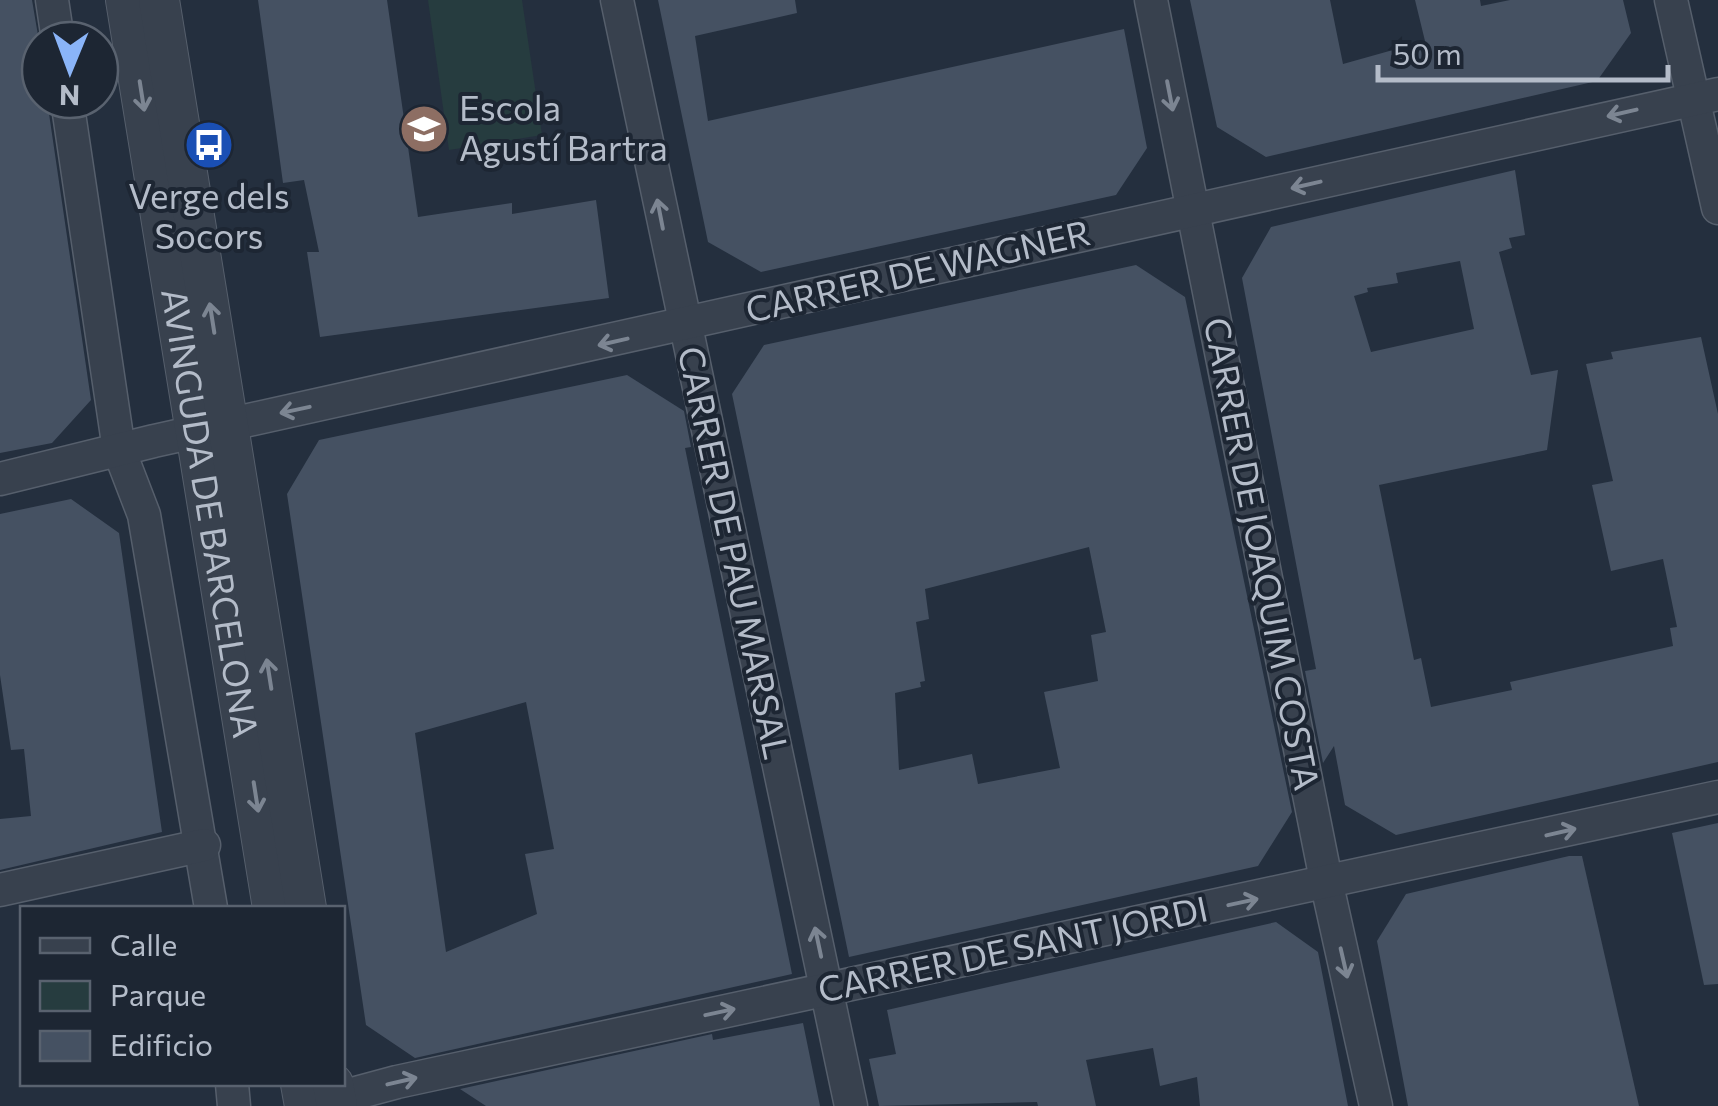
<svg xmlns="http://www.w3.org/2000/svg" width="1718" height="1106" font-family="Commissioner,sans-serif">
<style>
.green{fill:#263c3f}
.building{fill:#455162;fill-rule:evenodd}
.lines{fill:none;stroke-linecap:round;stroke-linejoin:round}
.minor-casing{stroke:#565f6c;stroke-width:35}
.tertiary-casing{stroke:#565f6c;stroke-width:42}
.minor{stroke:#38414e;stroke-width:32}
.tertiary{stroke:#38414e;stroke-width:40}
.oneway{stroke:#7c8592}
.labels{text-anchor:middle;stroke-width:8;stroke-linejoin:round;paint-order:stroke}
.poi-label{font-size:35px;fill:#b4bcc9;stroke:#1d2633;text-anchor:start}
.street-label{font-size:35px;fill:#b4bcc9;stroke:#1d2633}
</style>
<rect width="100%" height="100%" fill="#242f3e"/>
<!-- green -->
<polygon class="green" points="428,0 522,0 542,135 449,150"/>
<!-- building -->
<g class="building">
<polygon points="0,0 32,0 40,47 40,100 47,100 91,400 52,443 0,453"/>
<polygon points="258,0 387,0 418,217 512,203 512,214 596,200 609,298 320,337 307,252 319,252 304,180 283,183"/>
<polygon points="658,0 795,0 797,13 695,36 708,121 1124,29 1147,148 1116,195 761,272 708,242"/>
<polygon points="1190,0 1330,0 1343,64 1425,41 1415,0 1480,0 1481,6 1510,0 1623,0 1631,33 1597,81 1266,157 1217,127"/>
<path d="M1515,170L1525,235L1509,238L1512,248L1499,252L1531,375L1558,370L1547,450L1379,485L1414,660L1421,658L1431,707L1512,690L1510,682L1673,646L1670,628L1677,627L1663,559L1611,571L1592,485L1613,481L1586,364L1613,359L1611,352L1701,337L1718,414V762L1396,835L1345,805L1334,746L1323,763L1305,671L1316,669L1242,278L1271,227ZM1460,261L1474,329L1371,352L1354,296L1368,292L1367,288L1398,283L1396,273Z"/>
<path d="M1136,265L1185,297L1292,812L1258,866L849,957L732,394L764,345ZM1089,547L1106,632L1091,635L1098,681L1044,692L1060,768L978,784L972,754L899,770L895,693L921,687L920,682L925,681L916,622L929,619L925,589Z"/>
<path d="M627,375L684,411L691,447L685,448L792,974L415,1058L366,1025L287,494L319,440ZM526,702L554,849L525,854L537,914L446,952L415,733Z"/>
<polygon points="71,499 119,533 162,832 0,870 0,819 31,816 24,749 11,750 0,675 0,514"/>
<polygon points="1718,823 1718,984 1704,985 1672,833"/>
<polygon points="1569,856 1582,856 1639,1106 1408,1106 1377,941 1406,894"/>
<polygon points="1276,922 1318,952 1348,1106 1200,1106 1197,1077 1160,1086 1153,1048 1086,1060 1096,1106 1038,1106 1037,1102 879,1106 869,1059 896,1054 887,1010"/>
<polygon points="803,1023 820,1106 486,1106 460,1089 712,1034 713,1040"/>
</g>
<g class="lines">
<!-- minor casing -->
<g class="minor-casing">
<g id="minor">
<polyline points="52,0 58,40"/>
<polyline points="617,0 851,1106"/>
<polyline points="1151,0 1327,885 1376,1106"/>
<polyline points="1671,0 1718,208"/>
<polyline points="67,100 119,450 144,515 211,908"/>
<polyline points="0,479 154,441 1718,94"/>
<polyline points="0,890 204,845"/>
<polyline points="232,1084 234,1106"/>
<polyline points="312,1105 397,1082 1718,797"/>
</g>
</g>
<!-- tertiary casing -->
<g class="tertiary-casing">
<g id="tertiary">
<path id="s1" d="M126,0L273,908"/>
<polyline points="159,0 306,908"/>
<polyline points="301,1084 305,1106"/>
<polyline points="333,1084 337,1106"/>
</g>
</g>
<!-- minor -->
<use href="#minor" class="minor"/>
<!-- tertiary -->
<use href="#tertiary" class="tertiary"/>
</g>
<!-- one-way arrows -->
<defs><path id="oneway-shaft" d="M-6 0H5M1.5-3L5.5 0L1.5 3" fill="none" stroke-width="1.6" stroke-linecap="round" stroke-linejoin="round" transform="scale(2.5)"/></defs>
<g class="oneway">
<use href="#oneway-shaft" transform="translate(142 96) rotate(81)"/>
<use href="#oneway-shaft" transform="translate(1170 96) rotate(79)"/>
<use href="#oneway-shaft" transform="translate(1622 113) rotate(167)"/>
<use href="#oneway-shaft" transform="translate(1306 185) rotate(167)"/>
<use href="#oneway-shaft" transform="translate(660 214) rotate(-101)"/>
<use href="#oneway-shaft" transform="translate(212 318) rotate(-99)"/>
<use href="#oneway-shaft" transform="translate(613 342) rotate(167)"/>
<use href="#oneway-shaft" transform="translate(295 410) rotate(168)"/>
<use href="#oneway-shaft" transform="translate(269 674) rotate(-99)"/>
<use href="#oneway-shaft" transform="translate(256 797) rotate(81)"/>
<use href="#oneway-shaft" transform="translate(1561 832) rotate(-13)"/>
<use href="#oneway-shaft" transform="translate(1243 902) rotate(-12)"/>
<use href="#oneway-shaft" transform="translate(818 942) rotate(-102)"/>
<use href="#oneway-shaft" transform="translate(1344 963) rotate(77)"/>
<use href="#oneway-shaft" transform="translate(720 1012) rotate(-12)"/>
<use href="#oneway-shaft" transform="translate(402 1081) rotate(-13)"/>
</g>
<!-- icons -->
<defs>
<g id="school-disc" transform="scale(2.5)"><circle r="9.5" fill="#8d6e63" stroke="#1d2633"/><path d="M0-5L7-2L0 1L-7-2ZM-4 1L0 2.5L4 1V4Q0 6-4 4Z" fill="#fff"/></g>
<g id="bus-disc" transform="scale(2.5)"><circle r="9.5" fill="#1a4fb4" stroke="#1d2633"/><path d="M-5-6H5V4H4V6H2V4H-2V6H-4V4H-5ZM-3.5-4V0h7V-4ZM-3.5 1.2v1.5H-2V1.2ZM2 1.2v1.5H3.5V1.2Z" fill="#fff"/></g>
</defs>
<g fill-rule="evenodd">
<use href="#school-disc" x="424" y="129"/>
<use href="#bus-disc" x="209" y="145"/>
</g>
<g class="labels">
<!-- poi labels -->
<g class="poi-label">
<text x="459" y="121">Escola<tspan x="459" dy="40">Agustí Bartra</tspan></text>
<text x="209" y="209" text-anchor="middle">Verge dels<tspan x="209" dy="40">Socors</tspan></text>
</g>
<!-- street labels -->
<g class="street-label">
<text transform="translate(918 272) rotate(-13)" y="12">CARRER DE WAGNER</text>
<text dy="12" stroke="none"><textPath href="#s1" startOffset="520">AVINGUDA DE BARCELONA</textPath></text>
<text transform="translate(733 553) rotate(78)" y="12">CARRER DE PAU MARSAL</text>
<text transform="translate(1261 554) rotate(79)" y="12">CARRER DE JOAQUIM COSTA</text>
<text transform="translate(1013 950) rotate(-12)" y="12">CARRER DE SANT JORDI</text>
</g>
</g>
<!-- legend -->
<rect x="20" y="906" width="325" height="180" fill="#1d2633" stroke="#59626f" stroke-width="2.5"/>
<rect x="40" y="938" width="50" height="15" fill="#38414e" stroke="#59626f" stroke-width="2.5"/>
<text x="110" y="956" font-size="30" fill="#b4bcc9">Calle</text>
<rect x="40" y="981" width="50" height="30" fill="#263c3f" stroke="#59626f" stroke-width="2.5"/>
<text x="110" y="1006" font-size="30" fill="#b4bcc9">Parque</text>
<rect x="40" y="1031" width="50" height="30" fill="#455162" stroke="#59626f" stroke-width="2.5"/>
<text x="110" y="1056" font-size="30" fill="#b4bcc9">Edificio</text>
<!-- north arrow -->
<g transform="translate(70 70) rotate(181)"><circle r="48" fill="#1d2633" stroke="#59626f" stroke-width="2.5"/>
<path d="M0-8L18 38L0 25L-18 38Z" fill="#8ab4f8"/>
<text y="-15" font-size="28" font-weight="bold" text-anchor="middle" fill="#b4bcc9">N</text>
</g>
<!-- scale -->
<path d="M1378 65v15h290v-15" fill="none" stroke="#b4bcc9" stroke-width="5"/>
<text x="1393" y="65" font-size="30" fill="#b4bcc9" stroke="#1d2633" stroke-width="8" paint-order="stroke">50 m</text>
</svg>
